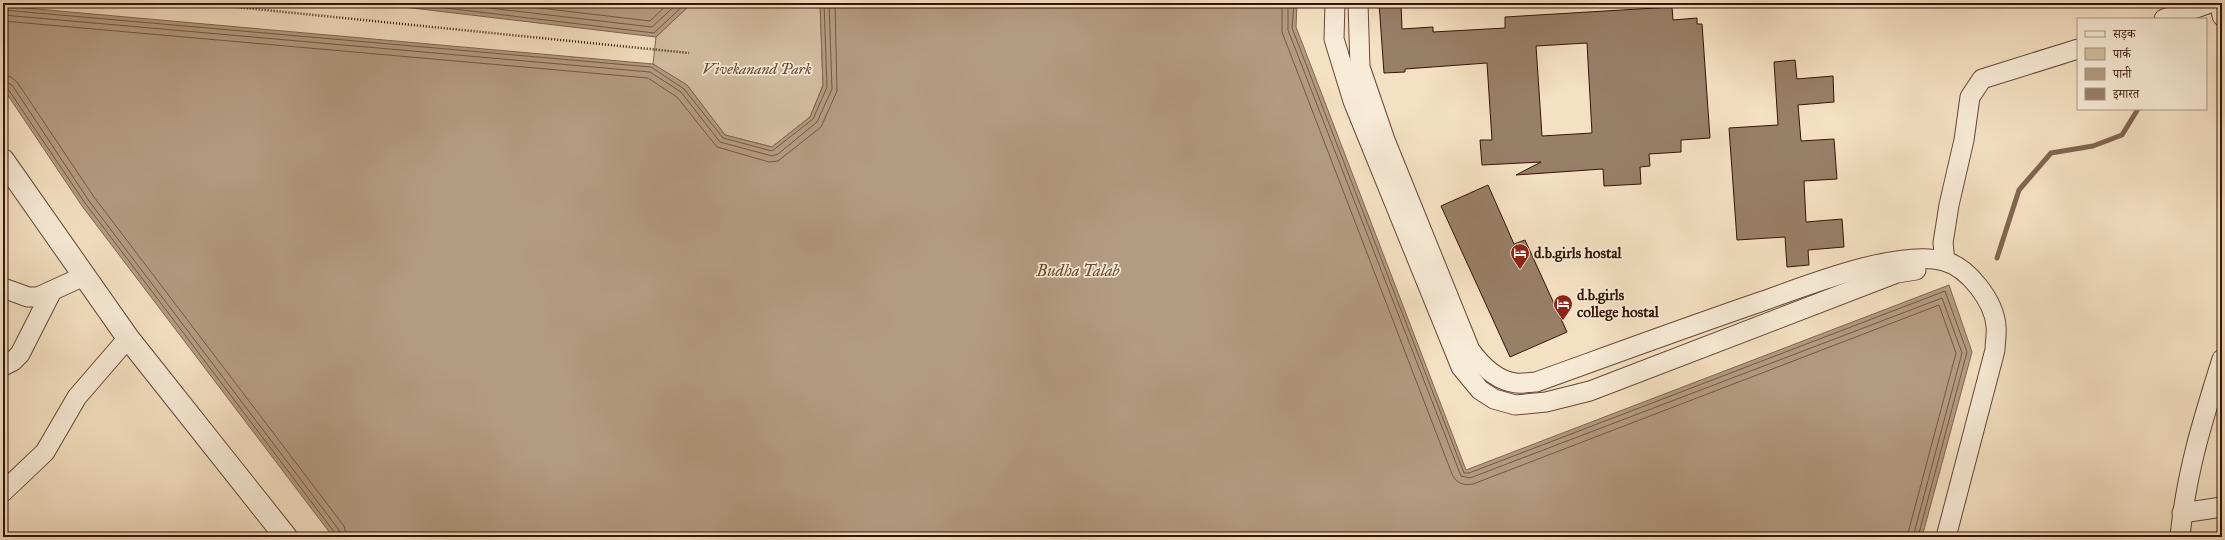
<svg xmlns="http://www.w3.org/2000/svg" width="2225" height="540" font-family="'IM FELL Great Primer','Noto Serif Devanagari',serif">
<style>
.green{fill:#d3bda2;stroke:#846954}
.water{fill:#b39b82;stroke:#806550}
.lines{fill:none;stroke-linecap:round;stroke-linejoin:round}
.shore{stroke:#745844;stroke-width:1}
.stream{stroke:#806550;stroke-width:5}
.building{fill:#987f68;stroke:#341506;fill-rule:evenodd}
.minor-casing{stroke:#644835;stroke-width:21}
.tertiary-casing{stroke:#644835;stroke-width:24}
.path{stroke:#341506;stroke-width:2.5;stroke-dasharray:1 2;stroke-linecap:butt}
.minor{stroke:#f8ebd7;stroke-width:19}
.tertiary{stroke:#f8ebd7;stroke-width:22}
.labels{text-anchor:middle;stroke-width:3.5;stroke-linejoin:round;paint-order:stroke}
.park-label{font-size:15px;font-style:italic;fill:#644735;stroke:#f8ebd7}
.poi-label{font-size:15px;font-weight:bold;fill:#341506;stroke:#f8ebd7;text-anchor:start}
.water-label{font-size:16px;font-style:italic;fill:#674b38;stroke:#f8ebd7}
</style>
<rect width="100%" height="100%" fill="#f4e0c2"/>
<filter id="stains"><feTurbulence type="fractalNoise" baseFrequency=".005" numOctaves="4"/><feColorMatrix values="0 0 0 0 .2 0 0 0 0 .09 0 0 0 0 .02 0 0 0 .5 -.17"/></filter>
<radialGradient id="worn" r=".72"><stop offset=".6" stop-color="#630" stop-opacity="0"/><stop offset="1" stop-color="#630" stop-opacity=".3"/></radialGradient>
<!-- green -->
<polygon class="green" points="692,3 820,3 823,85 810,117 772,147 725,135 687,85 653,64 656,37"/>
<!-- water -->
<g class="water">
<polygon points="370,3 692,3 656,37"/>
<polygon points="820,3 1297,3 1296,27 1466,470 1949,285 1972,352 1922,537 333,537 82,206 3,88 3,6 653,64 687,85 725,135 772,147 810,117 823,86"/>
</g>
<g class="lines">
<!-- shore -->
<g class="shore">
<polyline points="404,3 654,33 686,3"/>
<polyline points="446,3 652,27 678,3"/>
<polyline points="497,3 650,21 669,3"/>
<path d="M1282,3V32L1452,474C1456,483 1463,486 1473,484L1939,305L1956,353L1907,537"/>
<polyline points="1288,3 1288,30 1461,476 1470,478 1942,298 1962,353 1913,537"/>
<polyline points="1294,3 1292,28 1464,473 1469,473 1945,291 1967,352 1918,537"/>
<polyline points="3,10 651,67 684,89 723,138 772,151 813,119 827,87 824,3"/>
<polyline points="3,15 650,72 681,92 720,142 772,156 778,154 817,122 832,89 829,3"/>
<polyline points="3,21 648,78 677,97 717,147 769,162 778,161 821,127 837,91 835,3"/>
<polyline points="3,75 11,77 17,82 94,197 344,526 347,537"/>
<polyline points="3,81 12,85 89,201 339,530 341,537"/>
<polyline points="3,86 8,89 85,203 335,533 336,537"/>
</g>
<!-- stream -->
<polyline class="stream" points="1997,258 2019,190 2051,153 2093,146 2122,135 2138,109"/>
</g>
<!-- building -->
<g class="building">
<path d="M1379,3H1401L1402,29L1433,27V32L1505,28V17L1672,7L1673,20L1697,18V24H1702L1710,138L1681,140V152L1649,154L1650,166L1640,167L1641,184L1604,186L1603,169L1516,175L1541,162L1482,165L1480,140H1492L1487,63L1405,69V72L1384,73ZM1587,43L1592,133L1542,136L1536,46Z"/>
<polygon points="1795,60 1797,79 1833,76 1834,102 1798,105 1801,141 1834,139 1837,179 1804,181 1806,222 1842,219 1844,247 1808,250 1809,265 1787,267 1785,237 1737,240 1729,128 1778,125 1774,62"/>
<polygon points="1488,185 1514,244 1525,240 1567,332 1510,357 1441,206"/>
</g>
<g class="lines">
<!-- minor casing -->
<g class="minor-casing">
<g id="minor">
<polyline points="1335,3 1334,39 1353,101 1461,367 1480,390 1494,399 1515,405 1546,402 1590,391 1897,273 1916,270"/>
<path d="M1358,3L1360,67L1385,140L1470,350C1481,365 1496,381 1516,383C1522,384 1530,382 1536,382C1611,355 1687,327 1763,301C1808,285 1898,249 1944,261C1968,267 1994,301 1996,326C1997,334 1995,342 1995,350L1946,537"/>
<polyline points="2220,3 2222,16"/>
<polyline points="2164,19 2210,3"/>
<polyline points="1945,261 1943,243 1949,205 1964,140 1970,97 1982,79 2078,49"/>
<polyline points="3,288 28,297 38,297 84,276"/>
<polyline points="3,366 13,361 20,354 52,291"/>
<polyline points="3,492 45,452 77,397 128,338"/>
<polyline points="2182,513 2222,507"/>
<path d="M2180,537C2186,473 2203,419 2222,359"/>
</g>
</g>
<!-- tertiary casing -->
<g class="tertiary-casing">
<polyline id="tertiary" points="3,160 128,338 286,537"/>
</g>
<!-- path -->
<polyline class="path" points="196,3 689,53"/>
<!-- minor -->
<use href="#minor" class="minor"/>
<!-- tertiary -->
<use href="#tertiary" class="tertiary"/>
</g>
<!-- icons -->
<defs>
<g id="hotel-pin" transform="scale(1)"><path d="M0 17L-7.5 6A9.5 9.5 0 1 1 7.5 6Z" fill="#8f2418" stroke="#f8ebd7"/><path d="M-6-4.5h1.5V1H6V5H4.5V3h-9V5H-6ZM-4 0a1.8 1.8 0 1 1 3.6 0ZM.5 0V-2.5h3Q6-2.5 6 0Z" fill="#fff"/></g>
</defs>
<g fill-rule="evenodd">
<use href="#hotel-pin" x="1520" y="253"/>
<use href="#hotel-pin" x="1563" y="304"/>
</g>
<g class="labels">
<!-- park labels -->
<g class="park-label">
<text x="757" y="74">Vivekanand Park</text>
</g>
<!-- poi labels -->
<g class="poi-label">
<text x="1534" y="258">d.b.girls hostal</text>
<text x="1577" y="300">d.b.girls<tspan x="1577" dy="17">college hostal</tspan></text>
</g>
<!-- water labels -->
<g class="water-label">
<text x="1078" y="276">Budha Talab</text>
</g>
</g>
<!-- margin -->
<rect width="2225" height="540" fill="none" stroke="#f4e0c2" stroke-width="16"/>
<rect x="4" y="4" width="2217" height="532" fill="none" stroke="#341506" stroke-width="2"/>
<rect x="8" y="8" width="2209" height="524" fill="none" stroke="#341506"/>
<!-- legend -->
<rect x="2077" y="18" width="130" height="92" fill="#f8ebd7" stroke="#aa9583"/>
<rect x="2085" y="31" width="20" height="6" fill="#f8ebd7" stroke="#aa9583"/>
<text x="2113" y="38" font-size="12" fill="#341506">सड़क</text>
<rect x="2085" y="48" width="20" height="12" fill="#d3bda2" stroke="#aa9583"/>
<text x="2113" y="58" font-size="12" fill="#341506">पार्क</text>
<rect x="2085" y="68" width="20" height="12" fill="#b39b82" stroke="#aa9583"/>
<text x="2113" y="78" font-size="12" fill="#341506">पानी</text>
<rect x="2085" y="88" width="20" height="12" fill="#987f68" stroke="#aa9583"/>
<text x="2113" y="98" font-size="12" fill="#341506">इमारत</text>
<rect width="100%" height="100%" filter="url(#stains)"/>
<rect width="100%" height="100%" fill="url(#worn)"/>
</svg>
